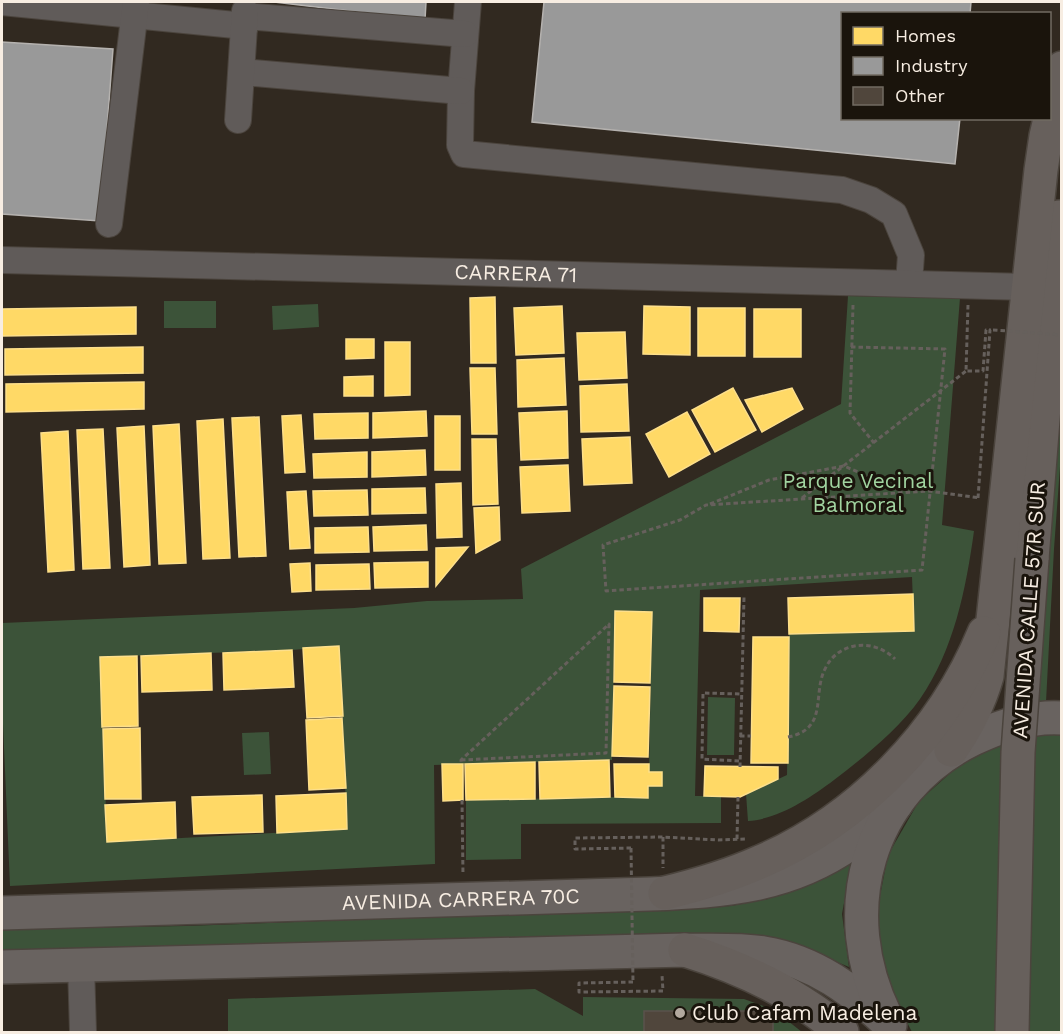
<svg xmlns="http://www.w3.org/2000/svg" width="1063" height="1034" font-family="'Work Sans',sans-serif">
<style>
.green{fill:#3c5339;fill-rule:evenodd}
.homes{fill:#ffd966;stroke:#fddf8b;stroke-width:1.5}
.industry{fill:#999;stroke:#b5b2af;stroke-width:1.5}
.building{fill:#50463c;stroke:#5a534c;stroke-width:1.5}
.lines{fill:none;stroke-linecap:round;stroke-linejoin:round}
.minor-casing{stroke:#4b443d;stroke-width:28}
.major-casing{stroke:#4b443d;stroke-width:36}
.highway-casing{stroke:#4b443d;stroke-width:36}
.path{stroke:#66605c;stroke-width:3;stroke-dasharray:4.5 3;stroke-linecap:butt}
.minor{stroke:#605b59;stroke-width:26}
.major{stroke:#696360;stroke-width:33}
.highway{stroke:#67605c;stroke-width:33}
.highway-bridge-casing{stroke:#4b443d;stroke-width:36;stroke-linecap:butt}
.path-bridge{stroke:#66605c;stroke-width:3;stroke-dasharray:4.5 3;stroke-linecap:butt}
.highway-bridge{stroke:#67605c;stroke-width:33}
.poi-dot{fill:#b2a89e;stroke:#1a140c;stroke-width:2}
.labels{text-anchor:middle;stroke-width:6;stroke-linejoin:round;paint-order:stroke}
.street-label{font-size:21px;fill:#f7ede2;stroke:#1a140c}
.park-label{font-size:21px;fill:#a1d4a0;stroke:#1a140c}
.poi-label{font-size:21px;fill:#f7ede2;stroke:#1a140c;text-anchor:start}
</style>
<rect width="100%" height="100%" fill="#312920"/>
<!-- green -->
<g class="green">
<path d="M848,296L960,298L942,525L974,531C966,589 954,650 920,699C898,730 864,757 834,780C810,798 779,819 748,821L746,794L787,775L789,634L914,631L912,577L700,590L695,796H721V823L521,824V859L466,860V800L614,797L648,798V786L662,785V772H649L652,613L615,612L612,760L434,765L435,864L10,886L2,701V623L354,608L427,601L523,599L521,569L841,404ZM339,646L347,829L107,842L101,657L292,650Z"/>
<rect x="164" y="301" width="52" height="27"/>
<polygon points="318,304 319,327 273,330 272,306"/>
<polygon points="1061,359 1061,453 1054,549 1046,702 1037,703"/>
<polygon points="708,697 735,698 734,755 707,755"/>
<polygon points="269,732 271,774 244,775 242,733"/>
<polygon points="1061,734 1061,1032 912,1032 884,978 876,916 888,855 919,801 965,760 1022,737"/>
<polygon points="852,859 842,914 849,967 813,952 2,955 2,929 185,926 731,906 768,899"/>
<polygon points="535,989 583,1016 583,997 744,999 774,1010 802,1032 228,1032 228,999"/>
</g>
<!-- homes -->
<g class="homes">
<polygon points="495,297 496,363 471,363 470,298"/>
<polygon points="562,306 564,353 516,355 514,308"/>
<polygon points="644,306 690,307 690,355 643,354"/>
<polygon points="136,307 136,334 2,336 2,309"/>
<rect x="698" y="308" width="47" height="48"/>
<rect x="754" y="309" width="47" height="48"/>
<polygon points="625,332 627,378 579,380 577,333"/>
<polygon points="346,339 374,339 374,358 346,359"/>
<polygon points="385,342 410,342 410,395 385,396"/>
<polygon points="143,347 143,373 5,375 5,349"/>
<polygon points="564,358 566,405 518,407 517,360"/>
<polygon points="470,368 495,368 497,434 472,434"/>
<polygon points="373,376 373,396 344,396 344,377"/>
<polygon points="144,382 144,409 6,412 6,384"/>
<polygon points="627,384 629,431 581,432 580,386"/>
<polygon points="733,388 756,430 715,452 692,410"/>
<polygon points="792,388 803,409 762,432 745,400"/>
<polygon points="426,411 427,436 373,438 373,413"/>
<polygon points="567,411 568,458 521,460 519,413"/>
<polygon points="687,412 710,454 669,477 646,434"/>
<polygon points="368,413 368,438 315,439 314,414"/>
<polygon points="301,415 305,472 285,473 282,416"/>
<rect x="435" y="416" width="25" height="54"/>
<polygon points="259,417 266,556 239,557 232,418"/>
<polygon points="223,419 230,558 203,559 197,421"/>
<polygon points="179,424 186,563 159,564 153,426"/>
<polygon points="144,426 150,565 124,567 117,428"/>
<polygon points="103,429 110,568 83,569 77,430"/>
<polygon points="68,431 74,570 48,572 41,433"/>
<polygon points="630,437 632,483 584,485 582,439"/>
<polygon points="472,439 496,439 498,504 473,505"/>
<polygon points="425,450 426,475 372,477 372,452"/>
<polygon points="367,452 367,477 314,478 313,454"/>
<polygon points="568,465 570,511 522,513 520,467"/>
<polygon points="461,483 462,537 437,538 436,484"/>
<polygon points="425,488 426,513 372,514 372,489"/>
<polygon points="367,490 368,515 314,516 313,491"/>
<polygon points="306,491 310,548 290,549 287,492"/>
<polygon points="499,507 500,540 476,553 474,508"/>
<polygon points="426,525 427,550 374,551 373,527"/>
<polygon points="368,527 369,552 315,553 315,528"/>
<polygon points="468,547 436,586 436,548"/>
<polygon points="428,562 428,587 375,588 374,563"/>
<polygon points="310,563 311,591 292,592 290,564"/>
<polygon points="369,564 370,589 316,590 316,565"/>
<polygon points="913,594 914,631 789,634 788,598"/>
<polygon points="704,598 740,598 739,632 704,631"/>
<polygon points="615,611 652,612 650,683 614,682"/>
<polygon points="753,637 789,637 788,763 751,763"/>
<polygon points="339,646 343,716 307,718 303,648"/>
<polygon points="292,650 294,687 224,690 223,653"/>
<polygon points="211,653 212,690 142,692 141,656"/>
<polygon points="137,656 138,726 102,727 100,657"/>
<polygon points="614,686 650,687 648,757 612,756"/>
<polygon points="342,718 346,788 309,790 306,720"/>
<polygon points="140,728 141,799 105,799 103,729"/>
<polygon points="609,760 610,797 540,799 539,762"/>
<polygon points="535,762 535,799 466,800 465,764"/>
<polygon points="442,764 463,764 463,800 443,801"/>
<polygon points="614,764 649,764 649,772 662,772 662,786 648,786 648,798 615,797"/>
<polygon points="705,766 778,767 778,779 740,797 704,796"/>
<polygon points="346,793 347,829 277,833 276,796"/>
<polygon points="262,795 263,832 194,834 192,797"/>
<polygon points="175,802 176,838 107,842 105,805"/>
</g>
<!-- industry -->
<g class="industry">
<polygon points="274,2 426,2 425,20"/>
<polygon points="544,2 971,2 970,14 842,14 842,118 960,118 955,164 532,122"/>
<polygon points="2,42 113,49 100,221 2,214"/>
</g>
<!-- building -->
<rect class="building" x="644" y="1011" width="129" height="21"/>
<g class="lines">
<!-- minor casing -->
<g class="minor-casing">
<g id="minor">
<polyline points="2,2 245,26"/>
<polyline points="468,2 461,91 460,145 464,154 842,190 871,200 894,214 911,255 909,283"/>
<polyline points="245,16 465,34"/>
<polyline points="242,72 461,91"/>
<polyline points="238,120 245,11"/>
<polyline points="109,224 136,2"/>
<path id="s1" d="M2,260L1030,287"/>
<polyline points="81,965 83,1032"/>
</g>
</g>
<!-- major casing -->
<g class="major-casing">
<g id="major">
<path id="s2" d="M2,913L650,894C725,891 788,887 851,843C867,831 881,817 896,804"/>
<path d="M2,967L685,950C711,951 738,949 764,953C814,961 854,991 890,1025"/>
<path d="M886,1017C834,912 866,791 973,739C1000,726 1031,716 1062,718"/>
</g>
</g>
<!-- highway casing -->
<g class="highway-casing">
<g id="highway">
<polyline points="1032,559 1059,217"/>
<path d="M951,750C967,727 979,704 987,676L1041,170L1046,136L1062,68"/>
<path d="M665,893C698,885 729,876 760,862C859,820 943,733 984,633"/>
<path d="M685,950C743,968 796,993 842,1032"/>
</g>
</g>
<!-- path -->
<g class="path">
<polyline points="853,305 850,413 874,443"/>
<polyline points="968,305 966,371 983,371 986,330 990,330"/>
<polyline points="851,347 945,349 922,570 606,591 603,545 680,520 706,505 929,491 980,498"/>
<polyline points="802,498 966,371"/>
<polyline points="978,498 990,330 993,330"/>
<polyline points="710,504 769,480 844,466 902,491"/>
<polyline points="740,736 751,736"/>
<path d="M788,737C829,729 812,694 825,669C838,641 874,638 895,659"/>
<polyline points="461,760 606,753 609,624 461,760 461,764"/>
<polyline points="739,761 702,759 703,693 741,694"/>
<polyline points="740,767 744,597"/>
<polyline points="462,800 463,875"/>
<polyline points="663,837 663,868"/>
<polyline points="737,839 738,797"/>
<polyline points="631,848 575,849 575,838 663,837 718,840 746,839"/>
<polyline points="633,982 579,983 579,992 663,991 662,975"/>
</g>
<!-- minor -->
<use href="#minor" class="minor"/>
<!-- major -->
<use href="#major" class="major"/>
<!-- highway -->
<use href="#highway" class="highway"/>
<!-- highway-bridge casing -->
<g class="highway-bridge-casing">
<polyline id="highway-bridge" points="1012,1032 1018,752 1032,559"/>
</g>
<!-- path-bridge -->
<g class="path-bridge">
<polyline points="993,330 1062,335"/>
<polyline points="631,848 633,982"/>
</g>
<!-- highway-bridge -->
<use href="#highway-bridge" class="highway-bridge"/>
</g>
<!-- markers -->
<circle class="poi-dot" cx="680" cy="1013" r="6"/>
<g class="labels">
<!-- street labels -->
<g class="street-label">
<text dy="7" stroke="none"><textPath href="#s1" startOffset="514">CARRERA 71</textPath></text>
<text transform="translate(1029 610) rotate(-86)" y="7">AVENIDA CALLE 57R SUR</text>
<text dy="7" stroke="none"><textPath href="#s2" startOffset="459">AVENIDA CARRERA 70C</textPath></text>
</g>
<!-- park labels -->
<g class="park-label">
<text x="858" y="488">Parque Vecinal<tspan x="858" dy="24">Balmoral</tspan></text>
</g>
<!-- poi labels -->
<g class="poi-label">
<text x="692" y="1020">Club Cafam Madelena</text>
</g>
</g>
<!-- border -->
<rect width="1063" height="1034" fill="none" stroke="#f7ede2" stroke-width="6"/>
<!-- legend -->
<rect x="841" y="12" width="210" height="108" fill="#1a140c" stroke="#726b62" stroke-width="1.5"/>
<rect x="853" y="27" width="30" height="18" fill="#ffd966" stroke="#726b62" stroke-width="1.5"/>
<text x="895" y="42" font-size="18" fill="#f7ede2">Homes</text>
<rect x="853" y="57" width="30" height="18" fill="#999999" stroke="#726b62" stroke-width="1.5"/>
<text x="895" y="72" font-size="18" fill="#f7ede2">Industry</text>
<rect x="853" y="87" width="30" height="18" fill="#50463c" stroke="#726b62" stroke-width="1.5"/>
<text x="895" y="102" font-size="18" fill="#f7ede2">Other</text>
</svg>
